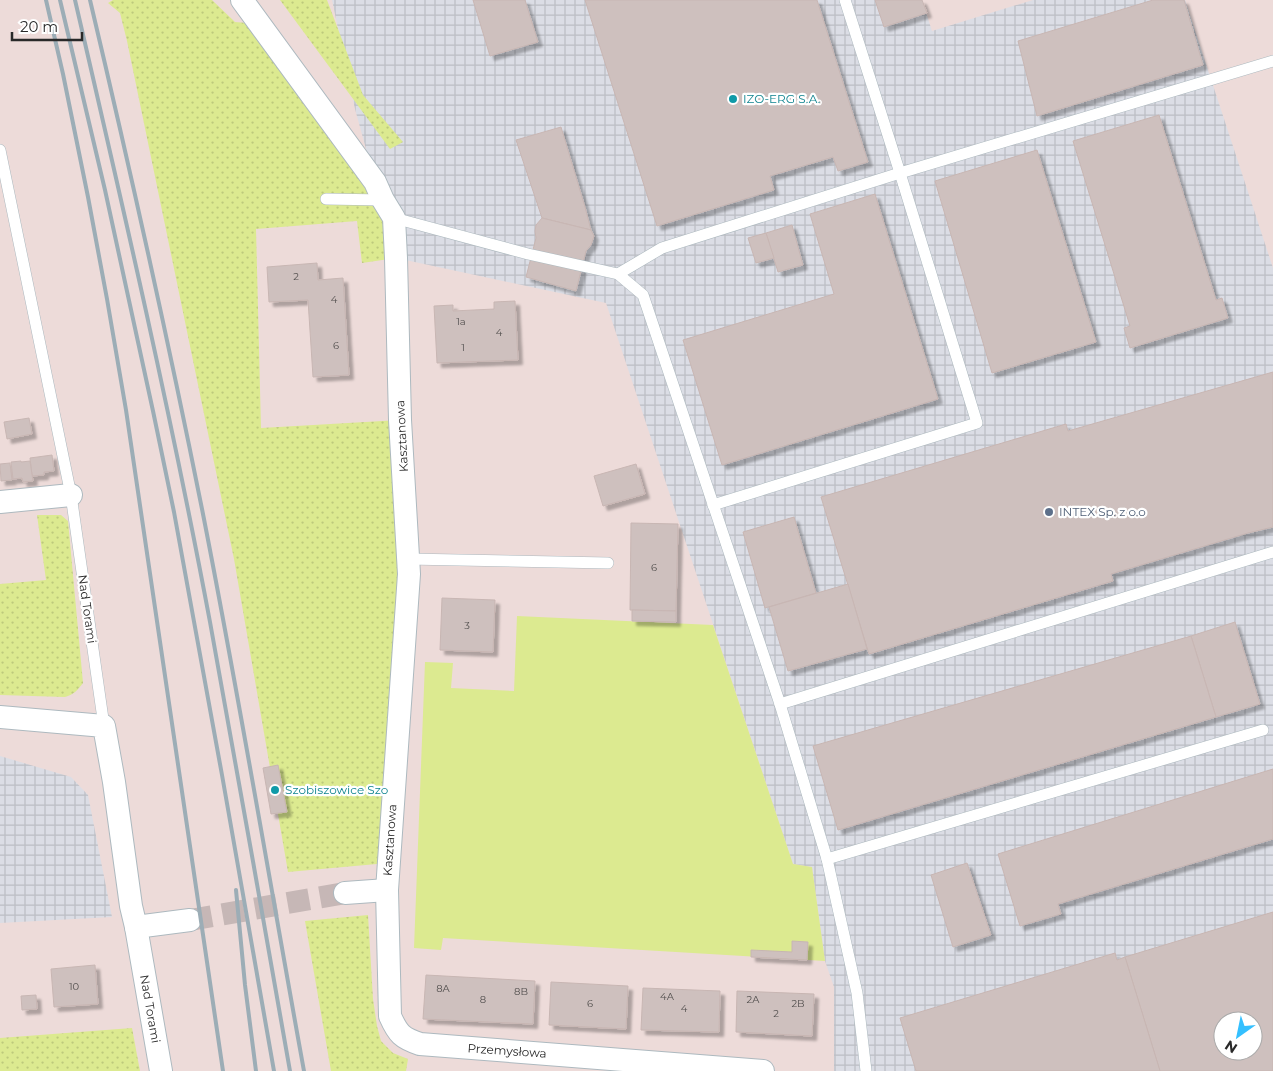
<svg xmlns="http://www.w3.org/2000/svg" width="1273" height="1071" font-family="Montserrat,sans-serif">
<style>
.industrial{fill:url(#industrial-grid);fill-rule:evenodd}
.grass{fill:url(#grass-dots)}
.garden{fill:#dcea90}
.building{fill:#cec0be;stroke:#c8b6b3;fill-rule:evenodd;filter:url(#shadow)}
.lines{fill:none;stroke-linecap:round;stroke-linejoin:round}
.minor-tunnel{stroke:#c6b7b6;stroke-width:22;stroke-dasharray:22 11;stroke-linecap:butt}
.service-casing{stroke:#adb9bf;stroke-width:12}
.minor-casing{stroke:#adb9bf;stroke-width:24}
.service{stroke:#fff;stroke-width:11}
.minor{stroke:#fff;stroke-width:22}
.rail{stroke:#9cadb6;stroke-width:4}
.culture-dot{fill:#0f9aa8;stroke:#fff;stroke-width:2}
.service-dot{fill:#5c6f8a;stroke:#fff;stroke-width:2}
.labels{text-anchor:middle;stroke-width:4.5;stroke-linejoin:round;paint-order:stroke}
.number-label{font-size:10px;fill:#524f4e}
.culture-label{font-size:12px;fill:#0d838f;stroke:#fff;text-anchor:start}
.street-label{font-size:12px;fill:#292929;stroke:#fff}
.service-label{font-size:12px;fill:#4e5e75;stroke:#fff;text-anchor:start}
</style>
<defs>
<pattern id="industrial-grid" width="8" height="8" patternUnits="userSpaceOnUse" patternTransform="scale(1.25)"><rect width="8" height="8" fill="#dbdde5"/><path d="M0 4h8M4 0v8" fill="none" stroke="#bcbec4"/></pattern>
<pattern id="grass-dots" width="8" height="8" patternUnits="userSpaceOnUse" patternTransform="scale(1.25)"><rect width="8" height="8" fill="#dcea90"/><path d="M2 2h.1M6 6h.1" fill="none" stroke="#bdc97c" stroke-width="1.8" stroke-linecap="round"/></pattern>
<filter id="shadow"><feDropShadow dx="4.5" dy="4.5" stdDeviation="1" flood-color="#0004"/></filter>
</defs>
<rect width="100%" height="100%" fill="#eddbd9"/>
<!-- industrial -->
<g class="industrial">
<path d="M332,0H922L932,31L1033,0H1185L1273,268V1071H834V987L825,961L812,867L793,864L606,303L396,258L355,109ZM1223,1021H1253V1051H1223Z"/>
<polygon points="0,756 71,777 88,795 112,917 0,923"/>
</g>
<!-- grass -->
<g class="grass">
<polygon points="113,0 212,0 235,22 260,24 375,182 396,258 362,263 357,221 256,229 261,428 400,420 409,574 388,863 288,872 234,559 127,41 120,13 108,3"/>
<polygon points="280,0 327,0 363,95 403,142 390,149"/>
<path d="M37,515H61L68,521L83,683C78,690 73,695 65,697L0,695V584L46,580Z"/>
<polygon points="368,915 373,999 377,1026 381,1041 393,1053 408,1059 406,1071 331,1071 305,921"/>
<polygon points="132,1028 140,1071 0,1071 0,1038"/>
</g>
<!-- garden -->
<polygon class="garden" points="517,616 713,625 793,864 812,867 825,961 443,938 441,950 414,948 425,662 453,663 451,688 514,691"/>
<!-- building -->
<g class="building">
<polygon points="473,0 525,0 538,42 490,56"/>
<polygon points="585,0 817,0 868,162 838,171 833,157 770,176 774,190 657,226"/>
<polygon points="875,0 922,0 927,13 884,27"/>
<polygon points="1153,0 1184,0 1203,65 1037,116 1018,41"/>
<polygon points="1159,115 1216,300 1222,298 1228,318 1130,348 1124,328 1130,326 1073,141"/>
<polygon points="561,127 585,207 591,230 542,218 516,140"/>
<polygon points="1037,150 1096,342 992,373 935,181"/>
<polygon points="875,194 938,399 722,465 683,340 834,294 810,214"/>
<polygon points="542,218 591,230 594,236 591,245 586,251 576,291 526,277 536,238 535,231 536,225"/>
<polygon points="792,225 803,265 778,272 766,233"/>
<polygon points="766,233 774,258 756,263 748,238"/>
<polygon points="317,263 318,280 343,278 349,375 313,377 308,300 269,302 267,267"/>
<polygon points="515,301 518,360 437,363 434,306 453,305 453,311 494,309 494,302"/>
<polygon points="1273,372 1273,527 1248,533 1111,574 1113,581 869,654 821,497 1066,424 1068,431"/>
<polygon points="29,418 32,434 7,439 4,422"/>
<polygon points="52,455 54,471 44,472 44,475 32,476 30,458"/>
<polygon points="21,461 21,462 30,461 33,481 23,482 22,478 13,479 11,462"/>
<polygon points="10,463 12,480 1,481 0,464"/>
<polygon points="636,464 645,494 603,506 594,476"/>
<polygon points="794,517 816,593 765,608 743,532"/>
<polygon points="631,523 678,524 676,611 630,610"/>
<polygon points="848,584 867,649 788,671 769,607"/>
<polygon points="442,598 495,600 493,652 440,650"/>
<polygon points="632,610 676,611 676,622 632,621"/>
<polygon points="1235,622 1260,704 1216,717 1191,636"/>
<polygon points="1191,636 1216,717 838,830 813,746"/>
<polygon points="278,765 287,812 271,814 263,768"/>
<polygon points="1273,769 1273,839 1058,904 1061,914 1020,926 998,854"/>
<polygon points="967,863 991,935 953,947 931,875"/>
<path d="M1273,912V1071H1160L1125,957ZM1223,1021H1253V1051H1223Z"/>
<polygon points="792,941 808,942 807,960 751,957 751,950 792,952"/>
<polygon points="1115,953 1117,960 1125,957 1160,1071 916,1071 900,1018"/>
<polygon points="95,965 98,1004 54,1007 51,969"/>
<polygon points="426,975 535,981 533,1024 423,1019"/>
<polygon points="551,982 628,986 626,1029 549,1025"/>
<polygon points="643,988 720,991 719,1032 641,1030"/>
<polygon points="737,991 814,994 812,1036 736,1032"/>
<polygon points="36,995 37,1009 22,1010 21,996"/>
</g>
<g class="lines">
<!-- minor-tunnel -->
<polyline class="minor-tunnel" points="190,920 345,893"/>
<!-- service casing -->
<g class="service-casing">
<g id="service">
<polyline points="0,150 71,495 104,726"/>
<polyline points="326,199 383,200"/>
<polyline points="394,218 528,254 618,274 643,295 780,704 827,859 857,993 866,1071"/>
<polyline points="618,274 662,248 900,173 1273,61"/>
<polyline points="713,505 977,423 900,173 845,0"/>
<polyline points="408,559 608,563"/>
<polyline points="780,704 1273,552"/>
<polyline points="827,859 1263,730"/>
</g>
</g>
<!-- minor casing -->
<g class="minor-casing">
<g id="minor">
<path d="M242,0L375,182L383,200L394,218L396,258L400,420L409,574L387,890L390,1016C398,1034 402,1038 420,1044L763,1071"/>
<polyline points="0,502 71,495"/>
<polyline points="0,717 104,726 114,782 131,906 136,927 161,1071"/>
<polyline points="345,893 387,890"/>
<polyline points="136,927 190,920"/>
</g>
</g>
<!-- service -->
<use href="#service" class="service"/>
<!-- minor -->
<use href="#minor" class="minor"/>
<!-- rail -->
<g class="rail">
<polyline points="46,0 63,74 88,197 107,299 126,410 223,1071"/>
<polyline points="60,0 105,190 153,411 174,512 222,775 274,1071"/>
<path d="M75,0C123,207 171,414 210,622C238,772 263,921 290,1071"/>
<path d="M90,0C130,169 168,339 202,509C239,696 270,884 304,1071"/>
<polyline points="236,890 245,985 256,1071"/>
</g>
</g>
<!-- markers -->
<g class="culture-dot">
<circle cx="733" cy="99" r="5"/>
<circle cx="275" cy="790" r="5"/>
</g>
<circle class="service-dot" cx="1049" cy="512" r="5"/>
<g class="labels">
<!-- number labels -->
<g class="number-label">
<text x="296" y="280">2</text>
<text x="334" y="303">4</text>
<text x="461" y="325">1a</text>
<text x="499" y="336">4</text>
<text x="336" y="349">6</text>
<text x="463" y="351">1</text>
<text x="654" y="571">6</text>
<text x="467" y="629">3</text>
<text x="74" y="990">10</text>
<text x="443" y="992">8A</text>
<text x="521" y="995">8B</text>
<text x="667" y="1000">4A</text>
<text x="483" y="1003">8</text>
<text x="753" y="1003">2A</text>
<text x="590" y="1007">6</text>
<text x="798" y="1007">2B</text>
<text x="684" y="1012">4</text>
<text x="776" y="1017">2</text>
</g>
<!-- culture labels -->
<g class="culture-label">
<text x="743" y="103">IZO-ERG S.A.</text>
<text x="285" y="794">Szobiszowice Szo</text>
</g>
<!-- street labels -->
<g class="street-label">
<text transform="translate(402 436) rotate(-93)" y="4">Kasztanowa</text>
<text transform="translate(87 609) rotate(82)" y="4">Nad Torami</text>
<text transform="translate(390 840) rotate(-86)" y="4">Kasztanowa</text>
<text transform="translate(150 1009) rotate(80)" y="4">Nad Torami</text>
<text transform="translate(507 1051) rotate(4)" y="4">Przemysłowa</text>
</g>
<!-- service labels -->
<g class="service-label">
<text x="1059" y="516">INTEX Sp. z o.o</text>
</g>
</g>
<!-- north arrow -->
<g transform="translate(1238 1036) rotate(213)"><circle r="24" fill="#ffffff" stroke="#a9a9a9"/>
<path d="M0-4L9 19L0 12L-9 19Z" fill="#34c0ff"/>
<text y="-8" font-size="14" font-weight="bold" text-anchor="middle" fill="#292929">N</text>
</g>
<!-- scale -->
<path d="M12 32v8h70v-8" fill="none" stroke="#292929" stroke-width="2.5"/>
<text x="20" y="32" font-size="15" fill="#292929" stroke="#ffffff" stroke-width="4" paint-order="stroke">20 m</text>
</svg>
